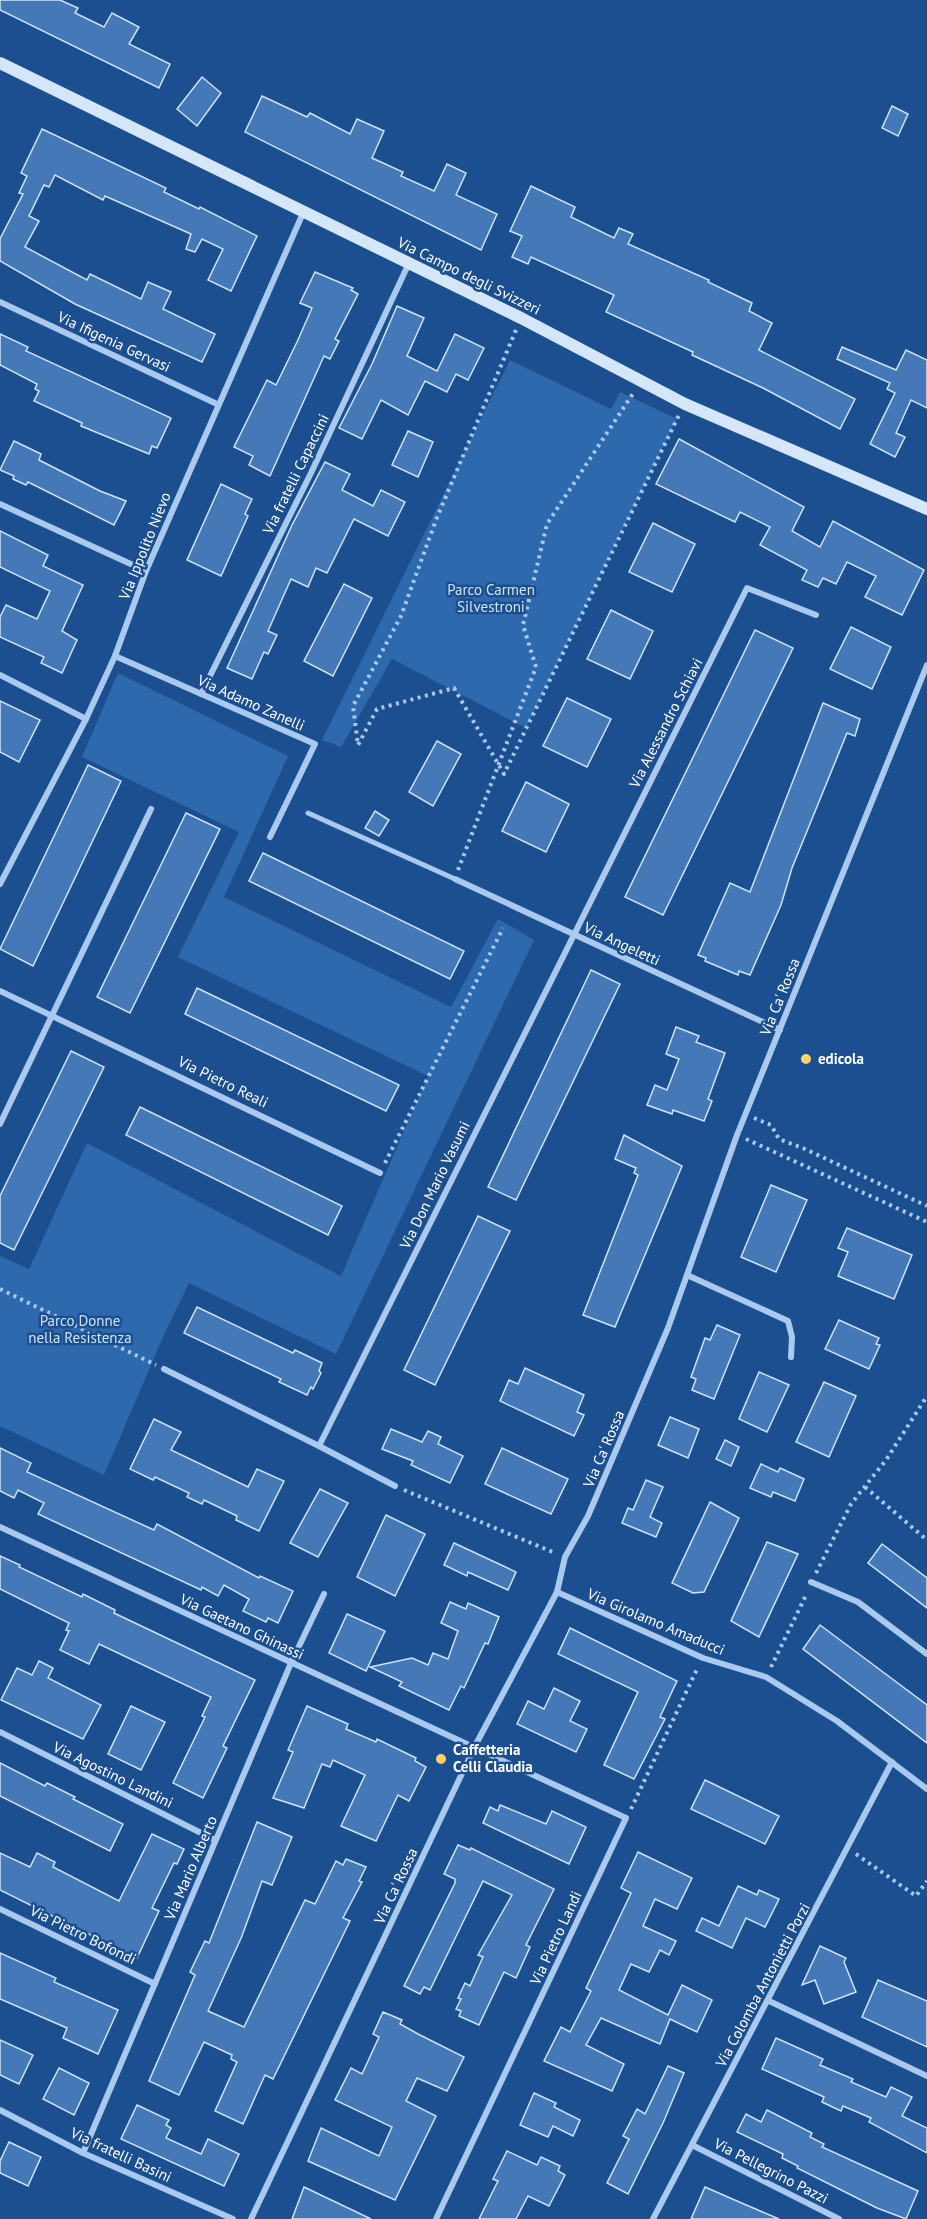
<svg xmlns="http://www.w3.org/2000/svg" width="927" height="2219" font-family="'PT Sans',sans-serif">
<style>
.green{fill:#2e69ad}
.building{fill:#4478b7;stroke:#cfe3fa;stroke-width:1.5}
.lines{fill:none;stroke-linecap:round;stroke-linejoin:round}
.path{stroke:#a9c9ee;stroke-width:4;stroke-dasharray:3 4.5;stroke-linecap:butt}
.pedestrian{stroke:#a9c9ee;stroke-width:5}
.minor{stroke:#a9c9ee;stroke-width:6}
.secondary{stroke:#d6e6fa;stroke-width:12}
.poi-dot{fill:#ffd166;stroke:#1b4f8f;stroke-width:2}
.labels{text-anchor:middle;stroke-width:5;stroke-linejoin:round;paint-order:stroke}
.street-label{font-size:15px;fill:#fff;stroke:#1b4f8f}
.park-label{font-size:15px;fill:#cfe3fa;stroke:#1b4f8f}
.poi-label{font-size:15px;font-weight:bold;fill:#fff;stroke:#1b4f8f;text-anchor:start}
</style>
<rect width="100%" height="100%" fill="#1b4f8f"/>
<!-- green -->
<g class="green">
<polygon points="510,360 611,409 620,392 677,419 526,728 392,659 341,747 322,740"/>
<polygon points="118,673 288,756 224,897 451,1007 498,919 534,940 336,1354 189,1283 162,1339 104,1475 0,1426 0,1256 29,1269 87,1143 341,1276 428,1076 178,957 239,832 82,757"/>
</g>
<!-- building -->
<g class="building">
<polygon points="0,0 60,0 78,8 75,13 104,27 112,13 139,27 129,44 170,64 159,88 0,10"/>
<polygon points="202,77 221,93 197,126 177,109"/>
<polygon points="262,96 307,117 310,113 350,134 357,119 384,131 372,158 403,172 401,176 434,191 447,164 466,173 456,195 497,214 481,250 245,132"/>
<polygon points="892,106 908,114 898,136 882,128"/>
<polygon points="42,129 166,188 164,192 199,209 200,207 257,236 231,291 208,280 223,249 202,239 195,252 186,249 191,234 105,196 103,200 55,175 49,187 44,185 29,216 39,221 25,247 87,280 90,274 141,299 148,282 171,292 163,309 215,334 202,362 75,304 0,261 0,239 23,194 19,193 27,176 21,173"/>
<polygon points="531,186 575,207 571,217 614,238 619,228 633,234 628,244 709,280 708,282 752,303 749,311 772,323 759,350 855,399 840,429 763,388 692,355 693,352 606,312 614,295 531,257 528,264 512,257 522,236 510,231"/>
<polygon points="315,272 353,288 351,290 358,294 335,339 339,341 330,359 324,356 270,476 249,465 253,456 234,447 267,380 276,385 297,342 312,308 300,303"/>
<polygon points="397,306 424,318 407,356 437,371 455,334 484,348 468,380 456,374 447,392 425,381 408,415 381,400 362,439 339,428 372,364"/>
<polygon points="0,334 28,347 26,351 171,418 157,448 152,446 149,454 81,426 82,423 34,401 39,391 35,389 37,384 0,365"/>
<polygon points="842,347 896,370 906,350 927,360 927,408 911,400 896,433 905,437 895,457 870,444 895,393 887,389 890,383 837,359"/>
<polygon points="408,431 433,442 418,477 392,465"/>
<polygon points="679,439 804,507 792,531 820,547 833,521 924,570 902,615 865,597 876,576 847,562 836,584 823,578 818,587 802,580 807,570 760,545 770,527 740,512 735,522 656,484"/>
<polygon points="14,441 41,454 39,460 100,491 126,501 114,525 28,482 26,485 13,479 14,476 0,470"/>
<polygon points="325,462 350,474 342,490 373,506 381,490 405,502 388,536 354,519 327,573 316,568 308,587 291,579 268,631 277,635 268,654 264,652 252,679 227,668 292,525"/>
<polygon points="221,484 252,499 245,514 248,516 221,576 187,560"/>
<polygon points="653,523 695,544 672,592 629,572"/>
<polygon points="0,531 48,555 43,566 83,585 62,631 77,640 62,673 41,663 44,657 0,637 0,617 6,605 37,619 50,591 0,567"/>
<polygon points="344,584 372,598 333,676 304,661"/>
<polygon points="611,610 653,631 630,679 587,659"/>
<polygon points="851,627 891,647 872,689 830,669"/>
<polygon points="755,630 793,648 663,915 625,897"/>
<polygon points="567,698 611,719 587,767 543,746"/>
<polygon points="0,701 40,720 19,762 0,752"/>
<polygon points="823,703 860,719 855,736 847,733 792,868 781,905 750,975 739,971 738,975 705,961 706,958 698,955 730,883 750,892"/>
<polygon points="437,741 461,754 433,806 409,792"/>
<polygon points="88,765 121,781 33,966 0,949"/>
<polygon points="526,782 569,804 546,852 502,831"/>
<polygon points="375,811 389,820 379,836 365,828"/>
<polygon points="186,813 220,829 130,1013 97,997"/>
<polygon points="263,853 464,951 450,979 249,881"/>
<polygon points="591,970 620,984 516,1200 488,1187"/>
<polygon points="197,988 399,1085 386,1111 185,1014"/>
<polygon points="676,1027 699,1036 696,1042 725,1053 708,1099 712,1101 704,1121 673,1110 672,1114 647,1105 655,1085 667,1090 679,1059 666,1054"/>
<polygon points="71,1051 104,1067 14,1250 0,1243 0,1196"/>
<polygon points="140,1107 342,1206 328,1235 126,1135"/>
<polygon points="624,1135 682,1166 615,1327 583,1315 638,1175 634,1173 636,1168 615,1159"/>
<polygon points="771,1185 807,1200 776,1272 741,1257"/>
<polygon points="478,1216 510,1231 435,1385 404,1370"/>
<polygon points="847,1228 912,1255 894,1299 838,1276 848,1252 838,1248"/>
<polygon points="197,1307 293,1353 295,1350 322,1363 319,1371 321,1373 313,1389 311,1387 307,1395 279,1382 281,1379 184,1333"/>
<polygon points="839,1320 879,1338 876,1344 880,1345 869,1369 825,1349"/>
<polygon points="717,1325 740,1335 714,1399 692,1390 696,1379 691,1377 705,1338 710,1340"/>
<polygon points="525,1368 584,1395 577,1412 584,1415 574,1436 500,1401 509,1380 518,1384"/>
<polygon points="759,1372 789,1385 767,1432 739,1419"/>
<polygon points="824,1382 856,1396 829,1457 796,1442"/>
<polygon points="670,1417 699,1429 688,1458 658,1445"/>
<polygon points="154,1419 181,1432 171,1450 215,1471 248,1487 257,1469 284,1481 259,1531 236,1520 237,1516 204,1500 202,1504 187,1497 189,1493 155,1477 153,1480 130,1469"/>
<polygon points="391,1429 422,1442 428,1431 441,1437 438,1444 463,1456 450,1483 411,1465 413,1461 382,1449"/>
<polygon points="725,1440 739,1447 731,1466 716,1459"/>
<polygon points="0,1448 31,1463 27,1472 154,1530 157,1524 259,1578 260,1576 293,1591 278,1623 268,1618 266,1622 243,1611 249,1599 224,1585 218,1596 202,1587 201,1590 38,1514 44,1503 18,1490 14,1498 0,1491"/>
<polygon points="502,1448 568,1479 551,1514 485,1484"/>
<polygon points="761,1464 778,1472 780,1468 804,1479 795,1501 773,1492 771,1497 750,1488"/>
<polygon points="646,1480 663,1487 650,1517 662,1523 656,1537 622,1523 628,1508 633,1510"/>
<polygon points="320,1489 348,1503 318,1557 290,1543"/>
<polygon points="710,1502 739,1518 704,1592 693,1593 672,1583"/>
<polygon points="386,1515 425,1534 395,1596 357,1577"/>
<polygon points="767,1542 798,1554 759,1637 731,1621"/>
<polygon points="454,1543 516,1572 508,1590 468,1572 467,1576 444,1565"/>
<polygon points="882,1544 927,1578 927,1608 868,1563"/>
<polygon points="0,1556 20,1565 19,1567 82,1597 83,1594 115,1610 114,1613 255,1680 223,1746 227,1748 203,1798 173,1783 205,1717 202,1716 211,1697 99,1644 89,1664 60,1650 69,1631 66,1630 69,1623 0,1589"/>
<polygon points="450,1602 466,1609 468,1603 499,1617 488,1644 485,1643 464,1688 461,1686 449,1710 399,1686 402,1682 370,1667 412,1658 428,1665 433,1653 448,1659 458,1631 441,1623"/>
<polygon points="347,1614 385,1631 366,1671 329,1653"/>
<polygon points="820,1625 927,1705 927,1743 803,1649"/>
<polygon points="570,1628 677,1681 660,1717 665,1719 634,1779 604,1765 638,1692 558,1654"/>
<polygon points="39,1661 53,1668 48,1678 101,1705 83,1739 1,1700 17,1668 32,1675"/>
<polygon points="554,1688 580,1701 570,1721 587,1729 576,1752 517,1724 528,1701 544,1709"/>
<polygon points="131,1706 165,1722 141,1770 108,1754"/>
<polygon points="307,1706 348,1724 346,1729 376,1742 377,1739 416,1758 415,1761 426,1767 409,1801 398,1795 376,1841 341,1826 365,1775 333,1760 330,1767 322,1764 304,1808 273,1798 293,1752 288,1750"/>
<polygon points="0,1763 45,1786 47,1783 75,1797 73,1799 123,1824 110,1851 0,1796"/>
<polygon points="705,1780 779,1816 765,1844 691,1809"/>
<polygon points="500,1805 546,1824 552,1811 586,1827 569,1864 483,1823 490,1807 498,1811"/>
<polygon points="257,1822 292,1837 272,1885 262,1881 242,1936 208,2011 244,2027 305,1900 315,1904 336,1861 343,1865 346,1859 366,1867 359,1881 362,1882 343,1918 350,1921 273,2079 265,2075 243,2124 215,2111 237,2062 231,2059 232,2055 204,2042 179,2095 149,2081 195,1975 190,1972 205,1941 209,1943"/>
<polygon points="152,1834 184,1849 177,1864 174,1863 152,1908 159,1911 137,1958 0,1890 0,1853 30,1867 37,1853 55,1862 53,1867 119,1901"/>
<polygon points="458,1845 470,1850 471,1848 554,1889 526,1945 530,1947 516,1978 504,1972 479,2025 459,2016 461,2011 456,2009 461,1999 458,1998 465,1983 470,1986 483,1957 478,1955 512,1895 483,1881 430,1990 424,1987 420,1994 404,1986 455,1883 455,1879 444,1874"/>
<polygon points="638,1852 692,1878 677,1909 655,1899 643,1926 676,1941 669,1955 660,1950 649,1972 631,1964 619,1990 668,2015 682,1985 712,2000 697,2032 670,2019 660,2044 601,2018 586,2045 624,2064 612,2091 544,2061 561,2027 570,2032 591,1991 586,1988 631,1893 621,1888"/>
<polygon points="738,1886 757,1895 759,1890 779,1899 765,1927 746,1918 732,1948 696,1931 702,1918 719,1926"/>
<polygon points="820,1946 846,1958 844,1962 856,1992 824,2004 815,1980 802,1985"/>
<polygon points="0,1953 56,1978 54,1982 118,2010 98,2054 63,2038 67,2028 0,1999"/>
<polygon points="878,1980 927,2001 927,2047 862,2017"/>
<polygon points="383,2012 402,2020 400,2024 418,2034 464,2057 447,2091 417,2078 406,2101 436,2116 395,2200 308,2161 321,2128 379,2156 392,2127 335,2100 351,2068 362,2074 379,2037 373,2034"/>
<polygon points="776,2038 823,2059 820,2065 853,2079 851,2082 886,2097 891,2087 912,2097 902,2116 927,2128 927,2153 869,2122 871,2118 843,2106 841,2111 822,2102 824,2097 762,2069"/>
<polygon points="0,2040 33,2055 19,2084 0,2075"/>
<polygon points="668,2066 684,2073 663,2123 628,2194 607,2183 629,2139 623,2136 637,2109 645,2114"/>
<polygon points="59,2068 89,2083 74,2115 43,2099"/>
<polygon points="534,2093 556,2103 554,2107 580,2120 573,2136 553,2126 548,2137 520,2125"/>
<polygon points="137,2105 169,2120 166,2125 171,2128 166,2138 201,2154 208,2139 239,2154 224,2186 121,2139"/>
<polygon points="767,2110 812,2133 810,2137 824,2144 822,2147 918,2191 906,2219 877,2208 797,2168 798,2166 782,2158 783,2154 737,2132 746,2114 761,2122"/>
<polygon points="9,2142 41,2157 28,2186 0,2173 0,2161"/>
<polygon points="507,2151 537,2165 541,2157 560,2166 558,2171 565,2175 549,2206 528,2196 516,2219 479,2219 498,2181 493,2179"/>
<polygon points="304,2187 371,2219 292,2219"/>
<polygon points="705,2187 730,2198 779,2219 691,2219"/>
</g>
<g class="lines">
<!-- path -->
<g class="path">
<polyline points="516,330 436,520 401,616 353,706 358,745 377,709 454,688 504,774 679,415"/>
<polyline points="458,870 536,667 523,625 547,524 634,392"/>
<polyline points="754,1118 771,1125 779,1139 805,1149 927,1206"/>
<polyline points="746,1139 927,1222"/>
<polyline points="385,1163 503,928"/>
<polyline points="0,1289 156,1365"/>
<polyline points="865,1487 927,1540"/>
<polyline points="404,1490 555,1553"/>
<polyline points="816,1573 851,1504 886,1460 927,1396"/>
<polyline points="771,1667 807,1593"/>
<polyline points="631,1809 698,1667"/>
<polyline points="856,1854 916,1896 927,1881"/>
</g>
<!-- pedestrian -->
<polyline class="pedestrian" points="308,813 455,879"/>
<!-- minor -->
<g class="minor">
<polyline points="0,302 217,404"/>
<polyline points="0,504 146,571"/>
<polyline points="115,656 315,744 270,837"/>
<polyline points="0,675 86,719"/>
<polyline points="201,694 311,473 409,263"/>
<polyline points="455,879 780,1030"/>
<polyline points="0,884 86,719 115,656 146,571 303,213"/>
<polyline points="0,991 380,1173"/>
<polyline points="0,1124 151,809"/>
<polyline points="687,1275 788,1321 792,1337 791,1357"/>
<polyline points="164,1369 319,1446 747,588 816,615"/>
<polyline points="319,1446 395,1486"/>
<polyline points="0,1527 626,1818 436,2219"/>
<polyline points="811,1582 858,1602 927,1654"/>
<polyline points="557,1592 703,1658 766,1677 837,1721 927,1789"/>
<polyline points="0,1732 215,1840"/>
<polyline points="0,1909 155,1984"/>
<polyline points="769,2001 927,2076"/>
<polyline points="0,2110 83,2153 233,2219"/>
<polyline points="692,2145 839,2219"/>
<polyline points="83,2153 291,1663 324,1594"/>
<polyline points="251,2219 475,1746 557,1592 565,1557 588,1516 668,1328 737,1135 927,665"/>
<polyline points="653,2219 892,1762"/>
</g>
<!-- secondary -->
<polyline class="secondary" points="0,63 521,318 685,404 927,509"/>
</g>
<!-- markers -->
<g class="poi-dot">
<circle cx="806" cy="1059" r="6"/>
<circle cx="441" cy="1759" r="6"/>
</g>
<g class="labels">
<!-- street labels -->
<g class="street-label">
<text transform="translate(469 276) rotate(26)" y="5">Via Campo degli Svizzeri</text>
<text transform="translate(114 342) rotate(25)" y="5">Via Ifigenia Gervasi</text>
<text transform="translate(296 474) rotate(-64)" y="5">Via fratelli Capaccini</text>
<text transform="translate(145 546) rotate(-68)" y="5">Via Ippolito Nievo</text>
<text transform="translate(251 703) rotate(24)" y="5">Via Adamo Zanelli</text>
<text transform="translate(666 723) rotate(-63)" y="5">Via Alessandro Schiavi</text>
<text transform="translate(622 944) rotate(25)" y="5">Via Angeletti</text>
<text transform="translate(780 997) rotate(-68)" y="5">Via Ca' Rossa</text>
<text transform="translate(223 1082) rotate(26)" y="5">Via Pietro Reali</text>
<text transform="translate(435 1185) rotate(-64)" y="5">Via Don Mario Vasumi</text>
<text transform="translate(604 1449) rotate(-67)" y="5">Via Ca' Rossa</text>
<text transform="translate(656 1622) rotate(23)" y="5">Via Girolamo Amaducci</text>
<text transform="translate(242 1627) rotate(25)" y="5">Via Gaetano Ghinassi</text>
<text transform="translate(113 1775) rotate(26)" y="5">Via Agostino Landini</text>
<text transform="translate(191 1868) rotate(-67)" y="5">Via Mario Alberto</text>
<text transform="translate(396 1886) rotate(-65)" y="5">Via Ca' Rossa</text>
<text transform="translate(83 1935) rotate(26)" y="5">Via Pietro Bofondi</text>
<text transform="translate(556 1938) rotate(-65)" y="5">Via Pietro Landi</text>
<text transform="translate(763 1985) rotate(-62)" y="5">Via Colomba Antonietti Porzi</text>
<text transform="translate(121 2155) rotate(25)" y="5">Via fratelli Basini</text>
<text transform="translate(771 2171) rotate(27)" y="5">Via Pellegrino Pazzi</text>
</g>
<!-- park labels -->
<g class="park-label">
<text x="491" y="595">Parco Carmen<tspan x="491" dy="17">Silvestroni</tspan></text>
<text x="80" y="1326">Parco Donne<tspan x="80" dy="17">nella Resistenza</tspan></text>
</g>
<!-- poi labels -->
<g class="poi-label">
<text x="818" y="1064">edicola</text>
<text x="453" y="1755">Caffetteria<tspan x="453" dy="17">Celli Claudia</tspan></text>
</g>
</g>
</svg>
